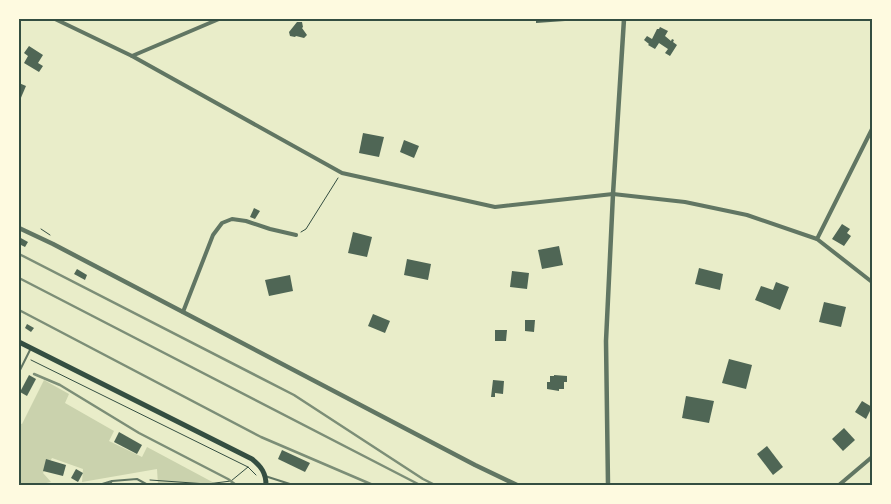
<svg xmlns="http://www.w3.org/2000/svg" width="891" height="504" font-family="'Sofia Sans Condensed',sans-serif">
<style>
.green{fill:#cad2ad}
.building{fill:#4f6655}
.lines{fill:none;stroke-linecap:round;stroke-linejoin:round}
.path{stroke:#344e41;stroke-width:1}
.service{stroke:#617663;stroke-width:2}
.minor{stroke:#617663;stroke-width:4}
.tertiary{stroke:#617663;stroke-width:4.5}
.secondary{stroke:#344e41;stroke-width:5}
.rail{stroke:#7c8e77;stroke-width:2.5}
.neatline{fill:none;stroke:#344e41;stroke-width:2}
</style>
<rect width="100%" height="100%" fill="#e9edc9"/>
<!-- green -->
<polygon class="green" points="44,380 69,394 65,403 114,431 109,441 142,457 147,447 218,485 158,485 157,469 82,482 83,469 52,458 43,473 51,482 37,485 19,485 19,423 22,424"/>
<!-- building -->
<g class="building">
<polygon points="536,19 565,19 565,21 536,23"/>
<polygon points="297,22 302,22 303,27 302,28 307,35 304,38 296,36 295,37 290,36 289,32"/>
<polygon points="660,27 668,31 665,36 671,41 672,39 674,40 673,42 677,45 670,56 665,53 668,49 659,43 655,49 648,45 649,44 644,40 647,36 652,39 657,29 659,29"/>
<polygon points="29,46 43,55 38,63 43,66 39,72 24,63 28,56 24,53"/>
<polygon points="19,83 26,86 20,100 19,99"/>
<polygon points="363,133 384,137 379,157 359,153"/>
<polygon points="404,140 419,146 414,158 400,152"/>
<polygon points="254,208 260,211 255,219 250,217"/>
<polygon points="842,224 850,229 847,233 851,236 844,246 832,239"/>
<polygon points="353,232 372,237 367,257 348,253"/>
<polygon points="19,237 28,242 25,247 19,244"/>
<polygon points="559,246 563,265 542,269 538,250"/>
<polygon points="407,259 431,264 428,280 404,275"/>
<polygon points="699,268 723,274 720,290 695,284"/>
<polygon points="77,269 87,275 85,280 74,274"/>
<polygon points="512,271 529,273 527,289 510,287"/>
<polygon points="290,275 293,291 269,296 265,280"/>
<polygon points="776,282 789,287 780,310 755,300 761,286 773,290"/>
<polygon points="824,302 846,307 841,327 819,322"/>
<polygon points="373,314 390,321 385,333 368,326"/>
<polygon points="525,320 535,320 534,332 525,331"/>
<polygon points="27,324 34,328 31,332 25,328"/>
<polygon points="495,330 507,330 506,341 495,341"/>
<polygon points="729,359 752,365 746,389 722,383"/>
<polygon points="29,375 36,379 27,396 20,392"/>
<polygon points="554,375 567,376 567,382 564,382 564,389 559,389 559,391 547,389 547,382 550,382 550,376 554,376"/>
<polygon points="493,380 504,381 503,394 495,393 495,397 491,397"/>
<polygon points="686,396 714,401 709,423 682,418"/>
<polygon points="862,401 872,407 866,419 855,412"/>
<polygon points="844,428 855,440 843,451 832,439"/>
<polygon points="119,432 142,445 137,454 114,442"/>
<polygon points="767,446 783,467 773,475 757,454"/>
<polygon points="282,450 310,463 305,472 278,459"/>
<polygon points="46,459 66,465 63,476 43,471"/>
<polygon points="76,469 83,473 78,482 71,478"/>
</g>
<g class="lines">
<!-- path -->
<g class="path">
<polyline points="41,229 50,235"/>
<polyline points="301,232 306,229 338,178"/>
<polyline points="31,360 248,467 256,475"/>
<polyline points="150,480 207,484 231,481 248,467"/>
</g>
<!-- service -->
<g class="service">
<polyline points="19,372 30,350"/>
<polyline points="265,476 293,485"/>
<polyline points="99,485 112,481 137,479 148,485"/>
<polyline points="109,485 112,481"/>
</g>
<!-- minor -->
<g class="minor">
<polyline points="55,19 132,56 342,173 495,207 613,194 685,202 747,215 817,239 872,282"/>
<polyline points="132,56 219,19"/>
<polyline points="817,239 872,129"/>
<polyline points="183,312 213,235 222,223 232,219 246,221 270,229 296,235"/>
<polyline points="839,485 872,457"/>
</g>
<!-- tertiary -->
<g class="tertiary">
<polyline points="19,228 53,244 475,465 517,485"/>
<polyline points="608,485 606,341 613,194 624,19"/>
</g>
<!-- secondary -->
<path class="secondary" d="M19,342L252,459C261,466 266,473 266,485"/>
<!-- rail -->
<g class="rail">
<polyline points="19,254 294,395 423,479 435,485"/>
<polyline points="19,278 420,485"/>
<polyline points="19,310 261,437 373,485"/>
<polyline points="34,374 60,385 139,433 228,479 236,485"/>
</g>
</g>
<!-- border -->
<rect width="891" height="504" fill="none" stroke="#fefae0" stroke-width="40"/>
<rect x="20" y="20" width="851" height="464" class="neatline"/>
</svg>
